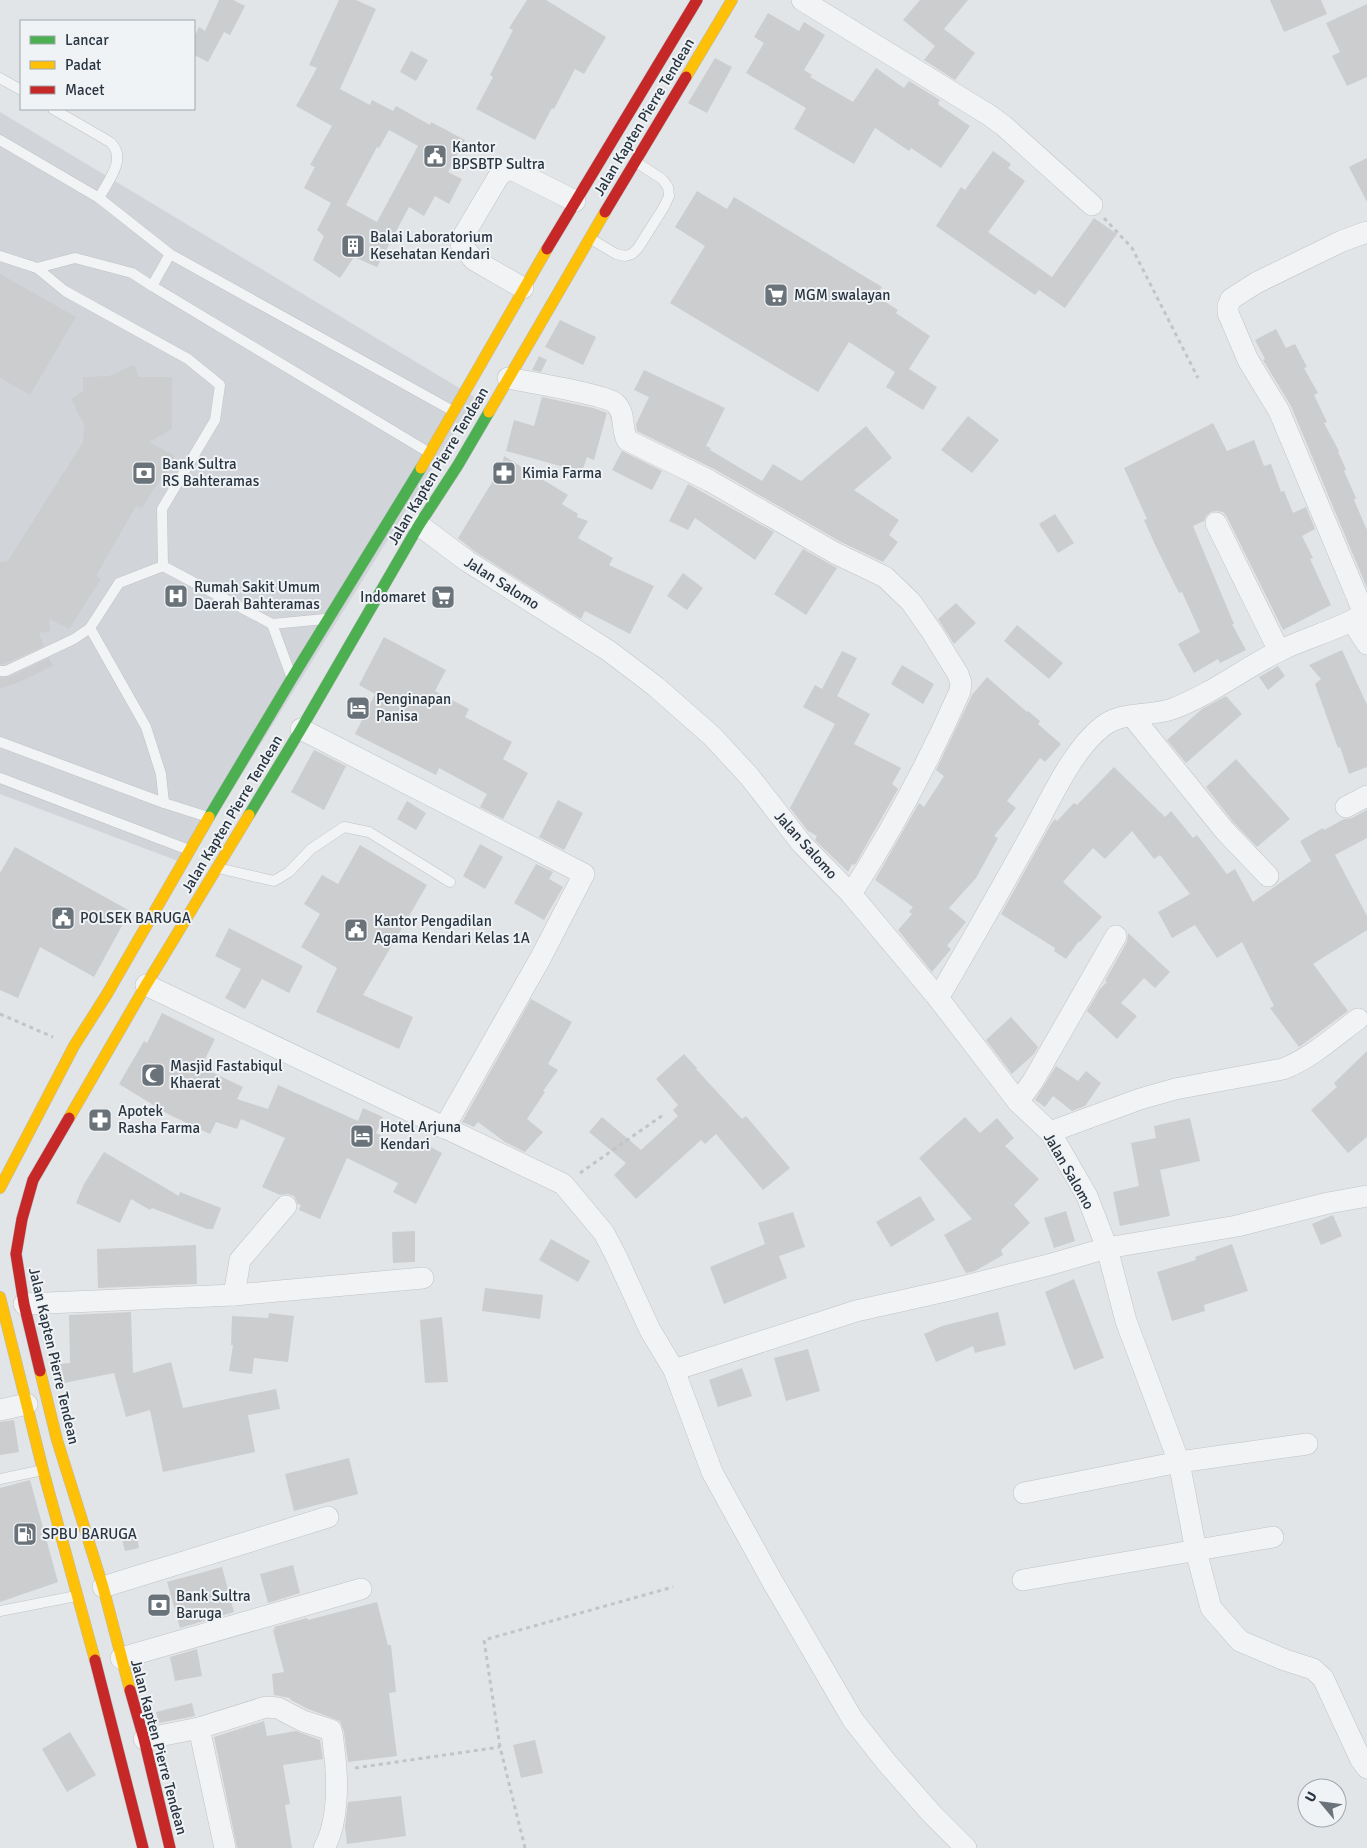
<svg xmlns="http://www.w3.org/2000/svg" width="1367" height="1848" font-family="Signika,sans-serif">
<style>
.built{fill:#d1d5da}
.building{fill:#cbcdcf;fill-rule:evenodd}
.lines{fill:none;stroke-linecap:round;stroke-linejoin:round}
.lane-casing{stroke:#c0c3c5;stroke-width:11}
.street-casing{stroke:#c0c3c5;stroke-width:22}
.fast-casing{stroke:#b4b8bc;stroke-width:12}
.slow-casing{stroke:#b4b8bc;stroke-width:12}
.jam-casing{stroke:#b4b8bc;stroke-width:12}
.path{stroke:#c1c5c7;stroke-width:3;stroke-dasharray:4 4;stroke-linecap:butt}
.lane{stroke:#f1f3f4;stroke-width:10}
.street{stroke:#f1f3f4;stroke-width:21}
.fast{stroke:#4caf50;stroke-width:11}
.slow{stroke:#ffc107;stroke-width:11}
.jam{stroke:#c62828;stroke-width:11}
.labels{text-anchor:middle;stroke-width:4;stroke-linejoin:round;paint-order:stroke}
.street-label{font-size:15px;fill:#293540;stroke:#f0f3f6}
.poi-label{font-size:15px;fill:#293540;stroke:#f0f3f6;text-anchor:start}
</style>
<rect width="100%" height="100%" fill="#e2e5e7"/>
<!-- built -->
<polygon class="built" points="0,112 476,398 186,864 0,794"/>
<!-- building -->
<g class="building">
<polygon points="219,0 233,0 245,6 230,35 224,32 208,62 194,55 194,37 199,27 205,31"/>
<path d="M339,0H356L376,9L340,89L370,105L372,100L393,111L396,106L430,125L431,122L465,140L448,172L462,179L449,204L435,196L424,216L409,207L377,267L354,257L340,278L313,260L324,236L317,230L331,203L304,188L315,167L310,165L332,126L296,106L317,68L309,65ZM389,130L418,146L377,222L346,205L377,147L379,148Z"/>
<polygon points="527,0 546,0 606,37 584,74 575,69 554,109 552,108 535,140 476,109 493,77 490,75 513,30 509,28"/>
<polygon points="920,0 968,0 944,29 975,53 955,80 924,60 935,46 903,20"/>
<polygon points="1270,0 1321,0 1327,14 1284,32"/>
<polygon points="1367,4 1367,77 1347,86 1332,56 1340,52 1326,23"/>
<polygon points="768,13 799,31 804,22 825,35 804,70 812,75 810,77 853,102 876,68 904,88 909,81 940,100 938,103 939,105 970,126 941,168 911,148 909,151 875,128 854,164 794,129 806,108 746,73 764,43 754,37"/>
<polygon points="411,51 428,60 416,81 400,72"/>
<polygon points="715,58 732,67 707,113 688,103"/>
<polygon points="993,151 1011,164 1008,168 1025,181 988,232 1052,277 1094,218 1117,234 1065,308 1039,290 1035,295 936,226 961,187 965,190"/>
<polygon points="1367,158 1367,202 1349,167"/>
<polygon points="697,191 727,209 734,197 882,287 876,296 898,310 896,313 930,336 909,369 937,387 923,410 886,387 895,372 849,342 818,392 670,303 705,246 675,227"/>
<polygon points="0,274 76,317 30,395 0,378"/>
<polygon points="560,320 596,337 583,365 545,347"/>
<polygon points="1276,329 1286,348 1295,344 1307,367 1304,368 1318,393 1314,395 1327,422 1324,423 1339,451 1338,452 1346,469 1344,471 1356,498 1354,500 1367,530 1367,588 1291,406 1263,360 1265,359 1255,340"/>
<polygon points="539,356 547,360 541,372 532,370"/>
<polygon points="134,365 139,377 172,377 172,429 149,442 175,456 142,508 136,506 96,576 101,579 69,629 49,619 50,631 39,633 44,646 4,664 0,664 0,562 8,561 83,442 84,425 71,399 83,391 83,377 109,376"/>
<polygon points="644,370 725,408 706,446 711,448 710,450 762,481 773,464 801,481 866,426 892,458 854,490 899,520 889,535 898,542 883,562 841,542 716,470 637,431 636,424 649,397 634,390"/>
<polygon points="542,397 593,408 607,413 594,460 587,457 582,472 506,451 514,420 534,426"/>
<polygon points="968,416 999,440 972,473 941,450"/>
<polygon points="1213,423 1227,451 1254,440 1264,466 1271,464 1281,492 1284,491 1293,513 1306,507 1315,529 1302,536 1313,558 1310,559 1331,605 1283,630 1227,517 1223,512 1217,511 1211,512 1206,516 1204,521 1193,526 1234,624 1232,624 1246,650 1220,663 1218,659 1194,673 1178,644 1200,632 1182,592 1179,593 1157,549 1144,520 1147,519 1124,468"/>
<polygon points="622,451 662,471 652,490 612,470"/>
<polygon points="504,456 568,495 562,504 578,514 577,517 588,521 578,538 613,558 609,565 654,586 630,634 585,611 581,619 474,551 458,538 502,466"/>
<polygon points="688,484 774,532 755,560 695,518 688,530 669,521"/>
<polygon points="1055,514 1074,543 1058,553 1039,524"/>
<polygon points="803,549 837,568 806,615 774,594"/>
<polygon points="683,573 703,588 687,610 667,596"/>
<polygon points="956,603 976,623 954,644 938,619"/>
<polygon points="1017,625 1063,663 1049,679 1004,641"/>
<polygon points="384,637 446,670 435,691 469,709 465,717 512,742 503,759 528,773 503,819 480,807 487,794 439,768 436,775 355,734 375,694 359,685"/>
<polygon points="1342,650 1367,705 1367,767 1349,774 1340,747 1338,748 1315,684 1321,679 1309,665"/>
<polygon points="842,651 857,658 837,696 870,714 854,744 901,768 892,784 898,789 856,863 854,865 852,864 848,872 815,840 817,836 808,831 790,808 835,724 803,707 815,685 822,689"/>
<polygon points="49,658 53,666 19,682 0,689 0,678 9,677"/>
<polygon points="902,665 934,684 923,704 891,684"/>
<polygon points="1278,666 1285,676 1268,690 1259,677"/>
<polygon points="987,677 1027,712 1028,711 1040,721 1038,724 1061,744 1045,762 1040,758 1007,801 1016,808 994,836 998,838 976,878 949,908 966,922 947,946 951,949 932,972 898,930 912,914 909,912 913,907 875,880 919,803 924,807 944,776 936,770 972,695"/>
<polygon points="1226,696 1242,714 1186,763 1167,740 1202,709"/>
<polygon points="314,750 346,766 324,810 291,792"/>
<polygon points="1236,759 1290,819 1257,847 1234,823 1206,787"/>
<polygon points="1114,767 1165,817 1171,811 1193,838 1197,835 1227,874 1235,869 1253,902 1311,861 1300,841 1323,828 1324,830 1344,819 1352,818 1367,810 1367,838 1335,855 1367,916 1367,930 1313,964 1348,1011 1299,1047 1270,1008 1274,1006 1242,942 1217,958 1195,925 1172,938 1158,912 1190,894 1160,855 1154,859 1132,831 1105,859 1093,848 1063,882 1102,917 1080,942 1079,941 1066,959 1054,951 1055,948 1001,914 1051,824 1055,819 1057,821 1074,803 1077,805"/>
<polygon points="558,800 583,813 564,850 539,837"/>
<polygon points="407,801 426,813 416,830 397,819"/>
<polygon points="480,844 503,857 485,889 463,876"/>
<polygon points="360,845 427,885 363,995 413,1017 399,1049 316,1012 337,968 301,947 320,914 304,904 322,875 338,884"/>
<polygon points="15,847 130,911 94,977 40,947 18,998 0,990 0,873"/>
<polygon points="536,864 553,872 549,879 563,887 544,920 514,903"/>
<polygon points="229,928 303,966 289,993 262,979 245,1009 225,998 241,969 215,956"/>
<polygon points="1128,933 1170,972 1155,988 1144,978 1121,1003 1137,1016 1117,1039 1087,1011 1100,989 1107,982 1105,981 1127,942"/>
<polygon points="531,999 572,1022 548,1064 558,1070 543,1091 545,1092 527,1119 543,1132 525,1152 505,1142 478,1122 474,1127 462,1122"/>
<polygon points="162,1013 215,1039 201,1067 243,1087 237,1099 268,1109 278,1085 358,1121 363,1108 383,1117 376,1133 414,1152 419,1141 442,1153 416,1204 393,1192 398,1183 347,1158 320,1219 299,1210 301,1205 298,1204 294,1196 288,1194 280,1195 262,1187 285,1138 241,1119 237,1129 216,1122 210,1134 168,1114 119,1084 144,1041 147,1043"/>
<polygon points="1011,1017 1038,1047 1034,1054 1012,1074 986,1040"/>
<polygon points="1367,1051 1367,1137 1348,1153 1311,1110 1337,1087 1334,1083"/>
<polygon points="684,1054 697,1068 696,1069 742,1119 746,1116 790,1168 763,1190 716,1134 705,1144 701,1140 636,1199 614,1175 626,1163 589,1132 602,1117 641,1150 678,1116 673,1110 678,1105 656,1079"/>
<polygon points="1056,1066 1078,1081 1086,1071 1101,1083 1085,1106 1072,1111 1053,1096 1045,1107 1035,1100"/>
<polygon points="965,1117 980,1133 997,1118 1014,1138 1005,1146 1039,1179 1014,1205 1030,1223 1001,1250 1003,1255 975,1271 966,1273 944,1235 972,1219 919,1158"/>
<polygon points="1190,1118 1200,1161 1160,1170 1170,1216 1120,1226 1113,1192 1139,1186 1131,1143 1156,1138 1154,1126"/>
<polygon points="104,1152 179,1196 180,1192 221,1208 213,1229 207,1229 152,1208 150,1210 131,1199 120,1223 76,1203 84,1184"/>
<polygon points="920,1196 935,1220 891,1247 876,1222"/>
<polygon points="1066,1211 1075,1241 1054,1248 1044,1218"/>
<polygon points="793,1212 805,1247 779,1256 787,1278 724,1304 710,1267 765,1244 758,1223"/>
<polygon points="1333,1215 1342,1236 1321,1245 1312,1224"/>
<polygon points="415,1231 415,1262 393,1263 392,1232"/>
<polygon points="551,1239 590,1261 578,1282 539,1260"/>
<polygon points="1232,1244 1248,1291 1204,1305 1205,1311 1172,1321 1157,1272 1196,1260 1195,1257"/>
<polygon points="196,1245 197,1284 98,1288 97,1249"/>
<polygon points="1074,1279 1104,1358 1074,1370 1045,1292"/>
<polygon points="485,1288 543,1295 540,1319 482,1311"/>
<polygon points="131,1312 133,1373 171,1362 183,1408 276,1389 280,1409 248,1415 255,1452 163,1472 150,1410 126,1417 114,1373 64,1383 60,1364 70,1363 69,1315"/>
<polygon points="998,1312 1006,1345 975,1353 973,1346 936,1362 924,1334 942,1326"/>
<polygon points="269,1313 294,1316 288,1362 254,1358 252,1374 229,1371 233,1345 231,1345 232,1316 268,1318"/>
<polygon points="442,1317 448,1382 425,1383 420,1320"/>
<polygon points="808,1349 820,1391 786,1401 774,1358"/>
<polygon points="742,1368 752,1396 718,1407 709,1380"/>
<polygon points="14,1420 19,1452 0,1455 0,1422"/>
<polygon points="349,1458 358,1494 294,1511 285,1474"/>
<polygon points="30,1480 58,1582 0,1602 0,1488"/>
<polygon points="136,1532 139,1548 125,1551 121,1536"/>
<polygon points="293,1565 300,1593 268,1603 260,1574"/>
<polygon points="222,1567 234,1612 180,1628 167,1582"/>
<polygon points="377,1602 388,1645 391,1645 396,1692 389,1693 397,1756 348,1762 344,1732 340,1721 308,1709 291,1700 290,1698 274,1695 272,1674 284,1672 273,1630 275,1629 274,1627 307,1618 308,1620"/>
<polygon points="197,1649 202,1676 175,1681 170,1657"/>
<polygon points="192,1703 195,1716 159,1723 156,1712"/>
<polygon points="264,1721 267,1736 296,1731 320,1740 323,1759 283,1765 290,1804 285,1805 292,1848 237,1848 214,1737"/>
<polygon points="70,1732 96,1775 67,1792 42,1749"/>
<polygon points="535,1740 543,1773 521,1778 513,1745"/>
<polygon points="401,1796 406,1836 347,1844 345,1827 348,1802"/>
</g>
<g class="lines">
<!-- lane casing -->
<g class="lane-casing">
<g id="lane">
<polyline points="0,78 21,90"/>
<path d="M53,109L110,142C128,158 108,181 99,198"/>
<polyline points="0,140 99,198 170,254 453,411"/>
<polyline points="591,239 616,254 625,256 632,254 638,248 664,207 669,196 668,187 662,179 636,162"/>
<polyline points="0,256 37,268"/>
<polyline points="152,286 428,452"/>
<polyline points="163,566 272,624 325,619"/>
<polyline points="272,624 290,673"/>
<polyline points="90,628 146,727 161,774 164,803"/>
<polyline points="0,671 6,671 74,639 90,628 119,583 163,566 162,509 215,420 220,385 188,359 65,291 37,268 75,258 132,273 152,286 170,254"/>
<polyline points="0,742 164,803 208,817"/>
<polyline points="0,778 189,850"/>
<polyline points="218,868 274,881 289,872 311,849 344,827 369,832 450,882"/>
<polyline points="0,1479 43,1470"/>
<polyline points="0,1611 76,1596"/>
</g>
</g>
<!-- street casing -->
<g class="street-casing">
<g id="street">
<polyline points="802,0 989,115 1004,126 1092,205"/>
<path d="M523,288L474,260L461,244L462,238L497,179C502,172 506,169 515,171L575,201"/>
<path d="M508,378C527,382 603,394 615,403C626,413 621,428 627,440L710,481L835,553L885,577L911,602L932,632L958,674L961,683L960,691C929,761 892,830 851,894"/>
<polyline points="1216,523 1279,651"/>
<polyline points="419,525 467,561 609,651 655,686 712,736 749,776 802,844 851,894 938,998 1018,1102 1050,1132 1087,1196 1107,1248 1126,1321 1179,1462 1196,1551 1211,1608 1240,1641 1285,1660 1313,1669 1323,1678 1361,1760 1367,1768"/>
<polyline points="1352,621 1367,644"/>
<polyline points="1132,716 1225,831 1268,876"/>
<polyline points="301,729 584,874 540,959 444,1128"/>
<polyline points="1346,807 1367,796"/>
<polyline points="146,985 563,1184 604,1233 616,1256 650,1330 674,1370 856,1311 950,1290 1048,1265 1107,1248 1237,1226 1328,1203 1367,1196"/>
<path d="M938,998C971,943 1001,888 1032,833C1051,799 1072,750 1103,726C1122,711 1150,717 1172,709C1210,695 1243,669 1279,651C1305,638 1334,631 1359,617L1362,609L1358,599L1279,411L1248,360L1228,313V306L1231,299L1256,283L1342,241L1367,232"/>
<polyline points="1018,1102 1033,1081 1116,936"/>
<path d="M1050,1132L1140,1099L1175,1089L1283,1069C1311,1058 1334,1037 1358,1019"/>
<polyline points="234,1295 240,1260 286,1206"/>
<polyline points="24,1304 234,1295 423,1278"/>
<polyline points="674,1370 712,1472 771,1579 853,1720 887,1763 931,1813 966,1848"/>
<polyline points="0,1410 27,1404"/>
<polyline points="1024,1493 1179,1462 1307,1444"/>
<polyline points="1023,1580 1273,1537"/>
<polyline points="103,1587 328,1517"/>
<polyline points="121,1658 361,1589"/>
<polyline points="199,1728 225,1848"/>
<path d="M144,1739L199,1728L266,1707L278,1708L303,1721L331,1730C333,1736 333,1743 334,1749C338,1778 339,1822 324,1848"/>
</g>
</g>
<!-- fast casing -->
<g class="fast-casing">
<g id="fast">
<polyline points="249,815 301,729 419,525 458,465 489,412"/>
<polyline points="209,817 292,678 421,468"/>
</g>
</g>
<!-- slow casing -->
<g class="slow-casing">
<g id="slow">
<polyline points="686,77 732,0"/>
<polyline points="489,412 605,212"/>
<polyline points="421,468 547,249"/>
<polyline points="69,1118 146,985 249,815"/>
<polyline points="0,1188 74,1046 107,994 209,817"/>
<polyline points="0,1297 43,1470 95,1660"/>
<polyline points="40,1371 57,1440 103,1587 130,1690"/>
</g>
</g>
<!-- jam casing -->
<g class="jam-casing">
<g id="jam">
<polyline points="605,212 686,77"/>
<polyline points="547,249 697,0"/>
<polyline points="40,1371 24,1304 16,1254 22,1219 33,1180 69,1118"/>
<polyline points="95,1660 143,1848"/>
<polyline points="130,1690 144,1739 170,1848"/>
</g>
</g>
<!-- path -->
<g class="path">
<polyline points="1104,218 1132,248 1198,378"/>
<polyline points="0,1014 53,1037"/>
<polyline points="580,1173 663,1115"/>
<polyline points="355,1768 500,1747"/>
<polyline points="525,1848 500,1747 484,1640 673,1587"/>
</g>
<!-- lane -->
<use href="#lane" class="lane"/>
<!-- street -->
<use href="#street" class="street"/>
<!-- fast -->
<use href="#fast" class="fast"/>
<!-- slow -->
<use href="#slow" class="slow"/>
<!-- jam -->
<use href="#jam" class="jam"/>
</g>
<!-- icons -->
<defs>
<g id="civic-square" transform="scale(1.25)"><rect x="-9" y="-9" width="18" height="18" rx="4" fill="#6a737a" stroke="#f0f3f6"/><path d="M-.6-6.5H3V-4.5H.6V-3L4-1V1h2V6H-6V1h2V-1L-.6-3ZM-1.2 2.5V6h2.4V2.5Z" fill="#fff"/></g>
<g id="building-square" transform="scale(1.25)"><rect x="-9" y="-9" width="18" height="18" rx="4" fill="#6a737a" stroke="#f0f3f6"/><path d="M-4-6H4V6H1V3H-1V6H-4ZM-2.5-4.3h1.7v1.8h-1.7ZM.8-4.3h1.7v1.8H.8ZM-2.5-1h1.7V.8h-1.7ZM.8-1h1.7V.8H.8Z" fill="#fff"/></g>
<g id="supermarket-square" transform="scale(1.25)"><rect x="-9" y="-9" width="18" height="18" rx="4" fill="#6a737a" stroke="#f0f3f6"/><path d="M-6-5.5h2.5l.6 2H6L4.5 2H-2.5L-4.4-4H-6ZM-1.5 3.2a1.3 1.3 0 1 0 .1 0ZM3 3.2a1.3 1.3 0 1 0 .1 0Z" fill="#fff"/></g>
<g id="bank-square" transform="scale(1.25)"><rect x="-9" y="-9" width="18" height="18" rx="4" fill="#6a737a" stroke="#f0f3f6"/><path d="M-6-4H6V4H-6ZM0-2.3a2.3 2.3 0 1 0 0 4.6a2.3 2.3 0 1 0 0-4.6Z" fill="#fff"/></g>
<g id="pharmacy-square" transform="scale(1.25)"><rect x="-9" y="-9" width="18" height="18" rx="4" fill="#6a737a" stroke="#f0f3f6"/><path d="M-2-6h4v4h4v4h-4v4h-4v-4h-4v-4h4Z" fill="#fff"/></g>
<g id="hospital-square" transform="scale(1.25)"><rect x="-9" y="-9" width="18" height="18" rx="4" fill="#6a737a" stroke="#f0f3f6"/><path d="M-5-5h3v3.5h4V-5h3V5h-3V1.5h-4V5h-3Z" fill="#fff"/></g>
<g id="hotel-square" transform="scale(1.25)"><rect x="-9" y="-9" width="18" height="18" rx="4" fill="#6a737a" stroke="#f0f3f6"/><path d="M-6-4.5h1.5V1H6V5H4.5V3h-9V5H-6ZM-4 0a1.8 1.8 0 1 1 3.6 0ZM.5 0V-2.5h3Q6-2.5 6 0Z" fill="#fff"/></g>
<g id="mosque-square" transform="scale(1.25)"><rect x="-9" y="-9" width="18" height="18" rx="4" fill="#6a737a" stroke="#f0f3f6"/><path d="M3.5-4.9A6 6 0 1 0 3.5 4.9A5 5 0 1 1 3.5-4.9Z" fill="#fff"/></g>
<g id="fuel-square" transform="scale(1.25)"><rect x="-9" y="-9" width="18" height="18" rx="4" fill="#6a737a" stroke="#f0f3f6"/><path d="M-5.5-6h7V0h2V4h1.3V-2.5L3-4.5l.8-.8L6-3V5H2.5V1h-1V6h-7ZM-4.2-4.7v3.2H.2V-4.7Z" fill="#fff"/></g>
</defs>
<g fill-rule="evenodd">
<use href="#civic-square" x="435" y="156"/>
<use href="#building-square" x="353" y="246"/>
<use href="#supermarket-square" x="776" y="295"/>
<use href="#bank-square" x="144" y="473"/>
<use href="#pharmacy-square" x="504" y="473"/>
<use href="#hospital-square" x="176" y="596"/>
<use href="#supermarket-square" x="443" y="597"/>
<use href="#hotel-square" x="358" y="708"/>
<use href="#civic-square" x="63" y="918"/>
<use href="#civic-square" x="356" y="930"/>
<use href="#mosque-square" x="153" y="1075"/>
<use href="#pharmacy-square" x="100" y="1120"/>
<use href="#hotel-square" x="362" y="1136"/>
<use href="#fuel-square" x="25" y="1534"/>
<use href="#bank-square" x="159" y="1605"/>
</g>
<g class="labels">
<!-- street labels -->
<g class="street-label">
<text transform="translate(644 117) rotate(-59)" y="5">Jalan Kapten Pierre Tendean</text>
<text transform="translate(438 466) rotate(-59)" y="5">Jalan Kapten Pierre Tendean</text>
<text transform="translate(502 583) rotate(32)" y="5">Jalan Salomo</text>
<text transform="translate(232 814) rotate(-59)" y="5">Jalan Kapten Pierre Tendean</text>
<text transform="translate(806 845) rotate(48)" y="5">Jalan Salomo</text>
<text transform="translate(1069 1171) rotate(60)" y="5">Jalan Salomo</text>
<text transform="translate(54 1356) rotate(77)" y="5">Jalan Kapten Pierre Tendean</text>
<text transform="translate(159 1747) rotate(75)" y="5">Jalan Kapten Pierre Tendean</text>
</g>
<!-- poi labels -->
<g class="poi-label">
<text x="452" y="152">Kantor<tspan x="452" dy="17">BPSBTP Sultra</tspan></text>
<text x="370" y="242">Balai Laboratorium<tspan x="370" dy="17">Kesehatan Kendari</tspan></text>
<text x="794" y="300">MGM swalayan</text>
<text x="162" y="469">Bank Sultra<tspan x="162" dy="17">RS Bahteramas</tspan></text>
<text x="522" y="478">Kimia Farma</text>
<text x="194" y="592">Rumah Sakit Umum<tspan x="194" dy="17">Daerah Bahteramas</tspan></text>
<text x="426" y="602" text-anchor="end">Indomaret</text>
<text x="376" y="704">Penginapan<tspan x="376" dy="17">Panisa</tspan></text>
<text x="80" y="923">POLSEK BARUGA</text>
<text x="374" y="926">Kantor Pengadilan<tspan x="374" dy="17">Agama Kendari Kelas 1A</tspan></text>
<text x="170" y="1071">Masjid Fastabiqul<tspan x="170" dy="17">Khaerat</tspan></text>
<text x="118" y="1116">Apotek<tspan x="118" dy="17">Rasha Farma</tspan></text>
<text x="380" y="1132">Hotel Arjuna<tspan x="380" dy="17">Kendari</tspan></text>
<text x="42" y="1539">SPBU BARUGA</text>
<text x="176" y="1601">Bank Sultra<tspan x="176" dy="17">Baruga</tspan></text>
</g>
</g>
<!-- legend -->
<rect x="20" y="20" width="175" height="90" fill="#f0f3f6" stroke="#a0a7ad"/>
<rect x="30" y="36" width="25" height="8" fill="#4caf50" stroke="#a0a7ad"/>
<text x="65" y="45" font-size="15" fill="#293540">Lancar</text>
<rect x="30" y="61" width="25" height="8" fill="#ffc107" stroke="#a0a7ad"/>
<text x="65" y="70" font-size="15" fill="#293540">Padat</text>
<rect x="30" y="86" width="25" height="8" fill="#c62828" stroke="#a0a7ad"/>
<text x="65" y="95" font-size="15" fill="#293540">Macet</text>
<!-- north arrow -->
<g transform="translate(1322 1803) rotate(299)"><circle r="24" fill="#f0f3f6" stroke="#a0a7ad"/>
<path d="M0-4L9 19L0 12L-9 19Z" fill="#6a737a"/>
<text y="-8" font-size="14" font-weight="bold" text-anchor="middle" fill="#293540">U</text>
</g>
</svg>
